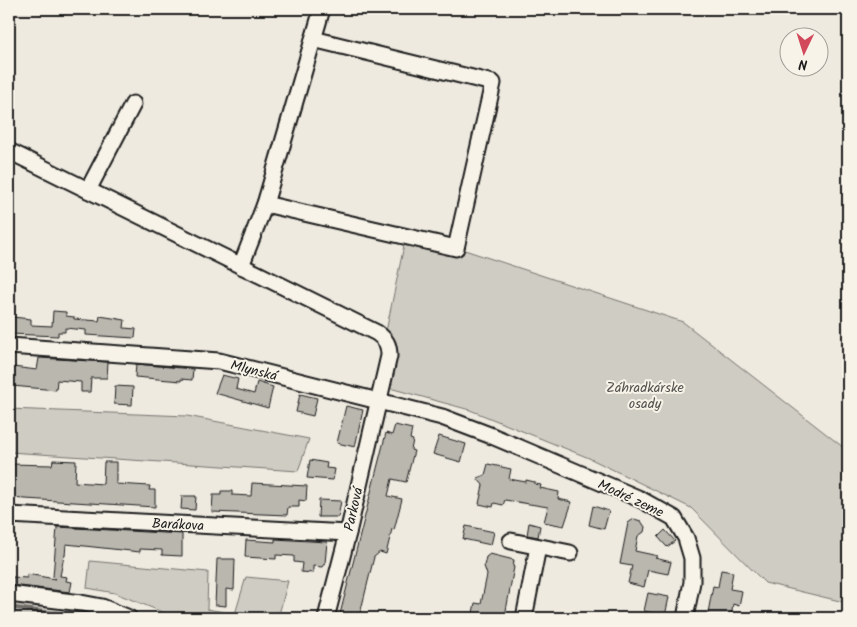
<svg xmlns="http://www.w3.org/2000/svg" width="857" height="627" font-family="Kalam,sans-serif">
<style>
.green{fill:#cfccc3;stroke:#767470}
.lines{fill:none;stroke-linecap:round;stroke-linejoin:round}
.stream{stroke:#6f6d69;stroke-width:4}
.building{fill:#bab7af;stroke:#1c1c1c}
.minor-casing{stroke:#1c1c1c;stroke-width:19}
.minor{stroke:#f7f3e8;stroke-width:15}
.labels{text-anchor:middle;stroke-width:4;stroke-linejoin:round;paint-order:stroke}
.street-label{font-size:14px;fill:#1c1c1c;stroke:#f7f3e8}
.park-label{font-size:14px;fill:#52514e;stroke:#f7f3e8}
</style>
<rect width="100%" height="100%" fill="#eeeae0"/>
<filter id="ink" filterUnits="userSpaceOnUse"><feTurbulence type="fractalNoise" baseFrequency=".02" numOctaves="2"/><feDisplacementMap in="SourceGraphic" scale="10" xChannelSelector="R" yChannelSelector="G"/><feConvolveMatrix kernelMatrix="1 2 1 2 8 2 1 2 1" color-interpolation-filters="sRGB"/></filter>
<g filter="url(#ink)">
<!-- green -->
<g class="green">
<polygon points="407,231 683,322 848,451 848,603 765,583 691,508 589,458 470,410 375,384"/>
<polygon points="9,409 187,416 309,439 298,471 9,452"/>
<polygon points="90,561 208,572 207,609 235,614 246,577 288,581 278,618 177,618 115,593 87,588"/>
<polygon points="9,597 96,608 91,618 9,618"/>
</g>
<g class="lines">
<!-- stream -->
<polyline class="stream" points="9,607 86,618"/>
</g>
<!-- building -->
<g class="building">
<polygon points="53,311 66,312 66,316 74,317 74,319 99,321 100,316 125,320 124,328 136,329 135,338 86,335 86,330 65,328 65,332 58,332 58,336 10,334 12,317 31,319 31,325 52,326"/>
<polygon points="39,358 108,362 107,378 91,378 90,392 81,392 81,382 57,380 56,390 12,386 13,367 37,370"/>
<polygon points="136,364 193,369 192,380 181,379 181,381 135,377"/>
<polygon points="222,375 238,379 236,389 254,394 257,382 273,387 268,408 215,393"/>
<polygon points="115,386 133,387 132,405 114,404"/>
<polygon points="300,394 317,398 313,416 296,412"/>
<polygon points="346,406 363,410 355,447 337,443"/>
<polygon points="395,425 412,429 410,439 413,440 411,450 414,451 406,482 392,479 388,496 402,499 394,530 392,529 386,554 380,552 374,557 359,618 339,618 386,433 392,435"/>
<polygon points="439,436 466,444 461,462 433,454"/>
<polygon points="53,460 76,461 75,482 103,484 104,462 116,462 116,484 150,486 149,490 155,490 155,507 9,498 9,464 52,465"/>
<polygon points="310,460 327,463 326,468 335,469 333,480 307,478"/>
<polygon points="488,464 511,469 509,479 526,482 526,480 535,482 535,484 541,485 540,488 559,492 558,499 572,502 564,526 544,522 548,507 505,500 503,505 494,503 493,507 479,504 483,485 477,478 485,475"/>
<polygon points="252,483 307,486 306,501 299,500 299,507 288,507 287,515 212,512 213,495 221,495 221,491 232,491 232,495 251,496"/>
<polygon points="182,496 196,496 195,510 181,509"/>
<polygon points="319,500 341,501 338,517 318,517"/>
<polygon points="593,506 609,511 604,529 589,525"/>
<polygon points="634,519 641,521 645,527 644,532 638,536 635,551 658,556 655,558 671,562 668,574 648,570 644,587 628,583 632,566 620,564 628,523"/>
<polygon points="529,523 540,526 538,537 527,535"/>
<polygon points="466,526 494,532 491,545 463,539"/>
<polygon points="57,527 182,534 182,556 162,555 162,550 140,549 140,552 66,544 65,556 64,556 60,576 67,577 66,581 72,582 70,592 12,585 12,577 27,578 27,574 55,579 53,577"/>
<polygon points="665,530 675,541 667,547 658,537"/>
<polygon points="275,539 327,542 325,563 322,567 313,566 313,573 301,572 302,563 294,562 294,556 276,555 276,559 245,557 246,540 275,542"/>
<polygon points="490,554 514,560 513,567 514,567 505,616 500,615 500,618 472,618 475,603 481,604 487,575 484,566 486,557"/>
<polygon points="217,559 235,559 234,590 226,589 226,606 215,605"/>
<polygon points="721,570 733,572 730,589 742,591 739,606 733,604 731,618 707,618 713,586 718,587"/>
<polygon points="648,593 669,597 665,616 644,611"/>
</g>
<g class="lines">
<!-- minor casing -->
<g class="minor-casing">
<g id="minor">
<path d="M9,151L377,333C386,340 389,344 389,356L348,533L326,618"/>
<polyline points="88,190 133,104"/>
<polyline points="265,204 322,9"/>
<polyline points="241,266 265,204 456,248 493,83 313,39"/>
<polyline points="9,346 219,361 442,417 492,436 640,499 674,518 686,538 692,558 692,582 685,618"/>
<polyline points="9,515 348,533"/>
<polyline points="511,541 570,553"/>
<polyline points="9,594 81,603 102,607 129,618"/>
<polyline points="524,618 538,547"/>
</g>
</g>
<!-- minor -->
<use href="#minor" class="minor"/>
</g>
</g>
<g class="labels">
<!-- street labels -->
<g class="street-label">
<text transform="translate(254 370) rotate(14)" y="5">Mlynská</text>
<text transform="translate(631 498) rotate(25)" y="5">Modré zeme</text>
<text transform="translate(353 509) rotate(-77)" y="5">Parková</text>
<text transform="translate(178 524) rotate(3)" y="5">Barákova</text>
</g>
<!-- park labels -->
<g class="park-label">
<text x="645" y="392">Záhradkárske<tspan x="645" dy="16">osady</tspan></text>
</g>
</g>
<!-- margin -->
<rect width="857" height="627" fill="none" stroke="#f7f3e8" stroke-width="30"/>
<rect x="15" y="15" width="827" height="597" fill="none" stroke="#1c1c1c" stroke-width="2" filter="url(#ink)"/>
<!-- north arrow -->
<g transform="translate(804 52) rotate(184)"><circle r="24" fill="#f7f3e8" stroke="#9f9d96"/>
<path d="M0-4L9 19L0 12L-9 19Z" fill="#d1495b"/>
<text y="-8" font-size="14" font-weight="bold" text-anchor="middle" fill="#1c1c1c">N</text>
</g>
</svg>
